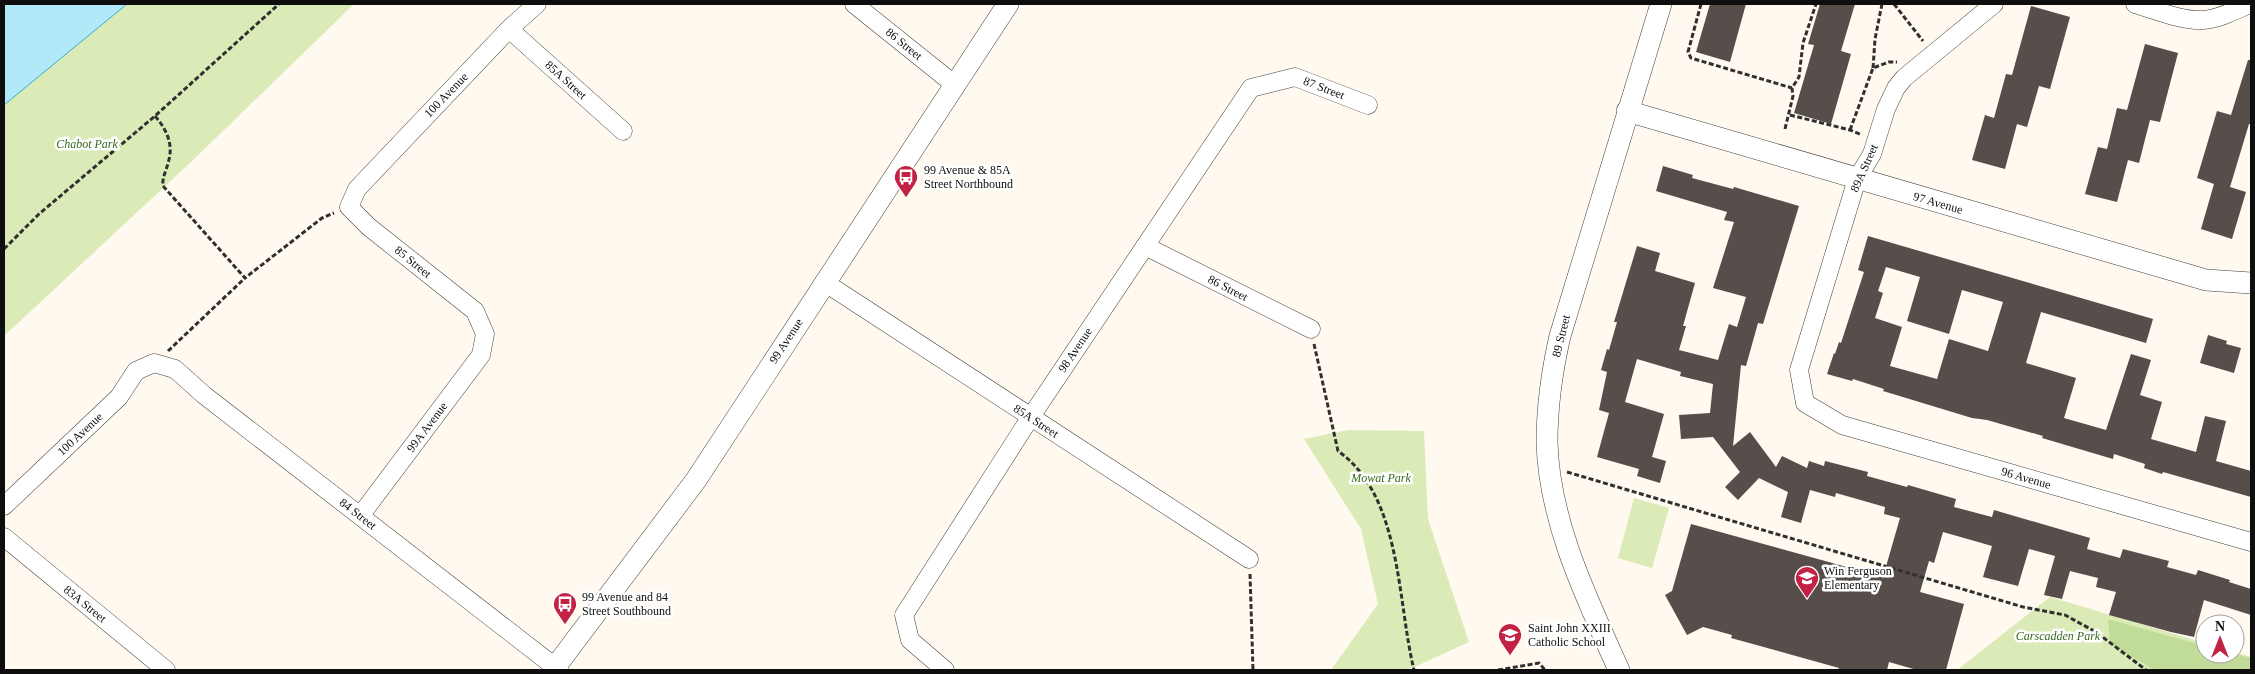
<svg xmlns="http://www.w3.org/2000/svg" width="2255" height="674" font-family="Georgia,serif">
<style>
.green{fill:#daebb7}
.forest{fill:#c1dc96}
.water{fill:#b2e9f8;stroke:#37add1}
.building{fill:#574d4a;fill-rule:evenodd}
.lines{fill:none;stroke-linecap:round;stroke-linejoin:round}
.minor-casing{stroke:#414141;stroke-width:19}
.tertiary-casing{stroke:#414141;stroke-width:22}
.path{stroke:#303030;stroke-width:3;stroke-dasharray:5 2.5;stroke-linecap:butt}
.minor{stroke:#fff;stroke-width:18}
.tertiary{stroke:#fff;stroke-width:21}
.labels{text-anchor:middle;stroke-width:5;stroke-linejoin:round;paint-order:stroke}
.street-label{font-size:12px;fill:#0e0e0e;stroke:#fff}
.park-label{font-size:12px;font-style:italic;fill:#38681c;stroke:#fff}
.poi-label{font-size:12px;fill:#0e0e0e;stroke:#fff;text-anchor:start}
</style>
<rect width="100%" height="100%" fill="#fff9ef"/>
<!-- green -->
<g class="green">
<polygon points="127,4 354,4 191,162 4,336 4,105"/>
<polygon points="1348,430 1424,431 1428,519 1469,642 1408,670 1331,670 1378,604 1361,529 1304,439"/>
<polygon points="1634,498 1669,508 1652,568 1618,558"/>
<polygon points="2050,597 2205,643 2205,654 2235,654 2235,652 2251,657 2251,670 1957,670"/>
</g>
<!-- forest -->
<polygon class="forest" points="2108,619 2205,646 2205,654 2235,654 2251,658 2251,670 2155,670 2110,644"/>
<!-- water -->
<polygon class="water" points="4,4 127,4 4,105"/>
<!-- building -->
<g class="building">
<polygon points="1710,4 1746,4 1730,62 1696,52"/>
<polygon points="1820,4 1855,4 1841,51 1851,54 1831,124 1794,113 1814,45 1808,44"/>
<polygon points="2031,6 2070,17 2050,89 2039,86 2027,127 2017,124 2005,169 1972,160 1985,115 1994,118 2006,74 2012,75"/>
<polygon points="2145,44 2178,53 2160,122 2150,120 2139,163 2128,160 2117,202 2085,194 2098,147 2107,149 2117,108 2127,110"/>
<polygon points="2248,60 2251,60 2251,124 2249,124 2230,187 2246,192 2232,239 2201,229 2214,184 2197,178 2217,111 2231,115"/>
<polygon points="1663,166 1693,175 1692,178 1733,189 1734,187 1799,206 1763,324 1758,323 1746,366 1741,365 1733,446 1750,432 1776,467 1782,456 1807,468 1809,461 1824,466 1825,461 1868,472 1867,476 1907,487 1908,485 1956,499 1954,507 1992,517 1994,510 2090,538 2087,549 2120,558 2123,549 2169,561 2167,567 2196,575 2198,570 2230,580 2229,582 2251,589 2251,615 2204,600 2194,637 2171,632 2109,615 2116,592 2096,587 2098,578 2070,571 2062,599 2044,595 2055,556 2029,549 2018,586 1983,577 1992,546 1943,532 1934,563 1929,561 1920,592 1964,604 1946,670 1917,670 1889,662 1887,670 1838,670 1839,668 1731,638 1732,635 1703,627 1687,635 1665,595 1672,591 1691,524 1883,577 1900,518 1884,514 1885,507 1836,493 1835,497 1810,490 1801,523 1781,517 1788,492 1759,478 1738,500 1725,487 1740,472 1713,437 1681,439 1679,415 1710,413 1713,384 1680,376 1681,372 1637,359 1625,402 1664,414 1652,457 1666,461 1660,483 1637,476 1639,469 1597,457 1609,413 1599,410 1607,372 1601,370 1607,349 1609,350 1617,322 1614,322 1637,246 1660,253 1655,271 1695,283 1683,326 1686,326 1679,350 1718,360 1729,324 1737,327 1746,297 1713,288 1734,222 1724,220 1727,212 1656,191"/>
<path d="M1868,236L2153,319L2146,343L2041,312L2026,363L2076,378L2064,418L2106,430L2131,354L2151,360L2140,395L2162,402L2151,439L2196,452L2205,416L2226,421L2216,461L2251,471V497L2163,472L2162,474L2144,468L2145,464L2114,454L2113,459L2042,438L2043,436L1987,420L1972,418L1883,391L1884,389L1853,379L1852,381L1827,374L1834,353L1835,354L1839,342L1841,343L1864,272L1858,270ZM1886,267L1920,277L1907,321L1949,334L1962,290L2003,302L1988,351L1949,339L1937,379L1890,366L1902,327L1875,318L1883,293L1878,291Z"/>
<polygon points="2208,335 2227,341 2226,344 2241,348 2234,373 2200,363"/>
</g>
<g class="lines">
<!-- minor casing -->
<g class="minor-casing">
<g id="minor">
<polyline points="854,4 955,85"/>
<polyline points="1994,4 1904,78 1896,88 1886,109 1872,154 1857,179 1799,370 1805,403 1842,425 2251,542"/>
<path d="M2135,4C2156,10 2181,21 2203,20C2219,19 2236,10 2250,4"/>
<polyline points="509,29 623,131"/>
<polyline points="1145,246 1311,329"/>
<polyline points="824,282 1249,559"/>
<polyline points="4,506 119,397 136,371 154,363 175,369 204,395 559,670"/>
<polyline points="360,516 481,355 485,334 475,311 369,227 349,207 357,189 509,29 537,4"/>
<polyline points="4,537 166,670"/>
<polyline points="945,670 910,640 904,615 1030,418 1251,88 1295,77 1368,105"/>
</g>
</g>
<!-- tertiary casing -->
<g class="tertiary-casing">
<g id="tertiary">
<polyline points="1627,111 2206,280 2251,283"/>
<polyline points="553,670 696,480 1008,4"/>
<path d="M1619,670C1587,599 1549,522 1547,442C1547,406 1552,371 1560,336L1661,4"/>
</g>
</g>
<!-- path -->
<g class="path">
<polyline points="1701,4 1688,52 1691,58 1792,88"/>
<polyline points="1894,4 1923,41"/>
<polyline points="1873,68 1875,39 1882,4"/>
<polyline points="1790,115 1850,130 1862,135"/>
<path d="M155,116C167,130 174,145 168,163C166,172 162,177 163,186L245,278L322,218L334,213"/>
<polyline points="1785,129 1793,96 1792,88 1799,77 1803,43 1816,4"/>
<polyline points="1850,130 1873,68 1889,62 1897,62"/>
<polyline points="4,249 39,214 155,116 279,4"/>
<path d="M1314,344L1338,451C1402,496 1397,601 1414,670"/>
<polyline points="168,351 245,278"/>
<polyline points="1567,472 2023,607 2065,615 2096,632 2146,670"/>
<polyline points="1250,574 1253,670"/>
<polyline points="1498,670 1539,663 1545,670"/>
</g>
<!-- minor -->
<use href="#minor" class="minor"/>
<!-- tertiary -->
<use href="#tertiary" class="tertiary"/>
</g>
<!-- icons -->
<defs>
<g id="bus-pin" transform="scale(1.25)"><path d="M0 17L-7.5 6A9.5 9.5 0 1 1 7.5 6Z" fill="#c22244" stroke="#fff"/><path d="M-5-6H5V4H4V6H2V4H-2V6H-4V4H-5ZM-3.5-4V0h7V-4ZM-3.5 1.2v1.5H-2V1.2ZM2 1.2v1.5H3.5V1.2Z" fill="#fff"/></g>
<g id="school-pin" transform="scale(1.25)"><path d="M0 17L-7.5 6A9.5 9.5 0 1 1 7.5 6Z" fill="#c22244" stroke="#fff"/><path d="M0-5L7-2L0 1L-7-2ZM-4 1L0 2.5L4 1V4Q0 6-4 4Z" fill="#fff"/></g>
</defs>
<g fill-rule="evenodd">
<use href="#bus-pin" x="906" y="177"/>
<use href="#school-pin" x="1807" y="578"/>
<use href="#bus-pin" x="565" y="604"/>
<use href="#school-pin" x="1510" y="635"/>
</g>
<g class="labels">
<!-- street labels -->
<g class="street-label">
<text transform="translate(904 44) rotate(39)" y="4">86 Street</text>
<text transform="translate(566 80) rotate(42)" y="4">85A Street</text>
<text transform="translate(1324 88) rotate(21)" y="4">87 Street</text>
<text transform="translate(446 95) rotate(-46)" y="4">100 Avenue</text>
<text transform="translate(1864 168) rotate(-66)" y="4">89A Street</text>
<text transform="translate(1938 203) rotate(16)" y="4">97 Avenue</text>
<text transform="translate(413 262) rotate(39)" y="4">85 Street</text>
<text transform="translate(1228 288) rotate(27)" y="4">86 Street</text>
<text transform="translate(1561 336) rotate(-76)" y="4">89 Street</text>
<text transform="translate(786 341) rotate(-57)" y="4">99 Avenue</text>
<text transform="translate(1075 350) rotate(-56)" y="4">98 Avenue</text>
<text transform="translate(1036 421) rotate(33)" y="4">85A Street</text>
<text transform="translate(427 427) rotate(-53)" y="4">99A Avenue</text>
<text transform="translate(80 434) rotate(-43)" y="4">100 Avenue</text>
<text transform="translate(2026 478) rotate(16)" y="4">96 Avenue</text>
<text transform="translate(358 514) rotate(38)" y="4">84 Street</text>
<text transform="translate(85 604) rotate(39)" y="4">83A Street</text>
</g>
<!-- park labels -->
<g class="park-label">
<text x="87" y="148">Chabot Park</text>
<text x="1381" y="482">Mowat Park</text>
<text x="2058" y="640">Carscadden Park</text>
</g>
<!-- poi labels -->
<g class="poi-label">
<text x="924" y="174">99 Avenue &amp; 85A<tspan x="924" dy="14">Street Northbound</tspan></text>
<text x="1824" y="575">Win Ferguson<tspan x="1824" dy="14">Elementary</tspan></text>
<text x="582" y="601">99 Avenue and 84<tspan x="582" dy="14">Street Southbound</tspan></text>
<text x="1528" y="632">Saint John XXIII<tspan x="1528" dy="14">Catholic School</tspan></text>
</g>
</g>
<!-- border -->
<rect width="2255" height="674" fill="none" stroke="#0e0e0e" stroke-width="10"/>
<!-- north arrow -->
<g transform="translate(2220 639)"><circle r="24" fill="#ffffff" stroke="#9f9f9f"/>
<path d="M0-4L9 19L0 12L-9 19Z" fill="#c22244"/>
<text y="-8" font-size="14" font-weight="bold" text-anchor="middle" fill="#0e0e0e">N</text>
</g>
</svg>
